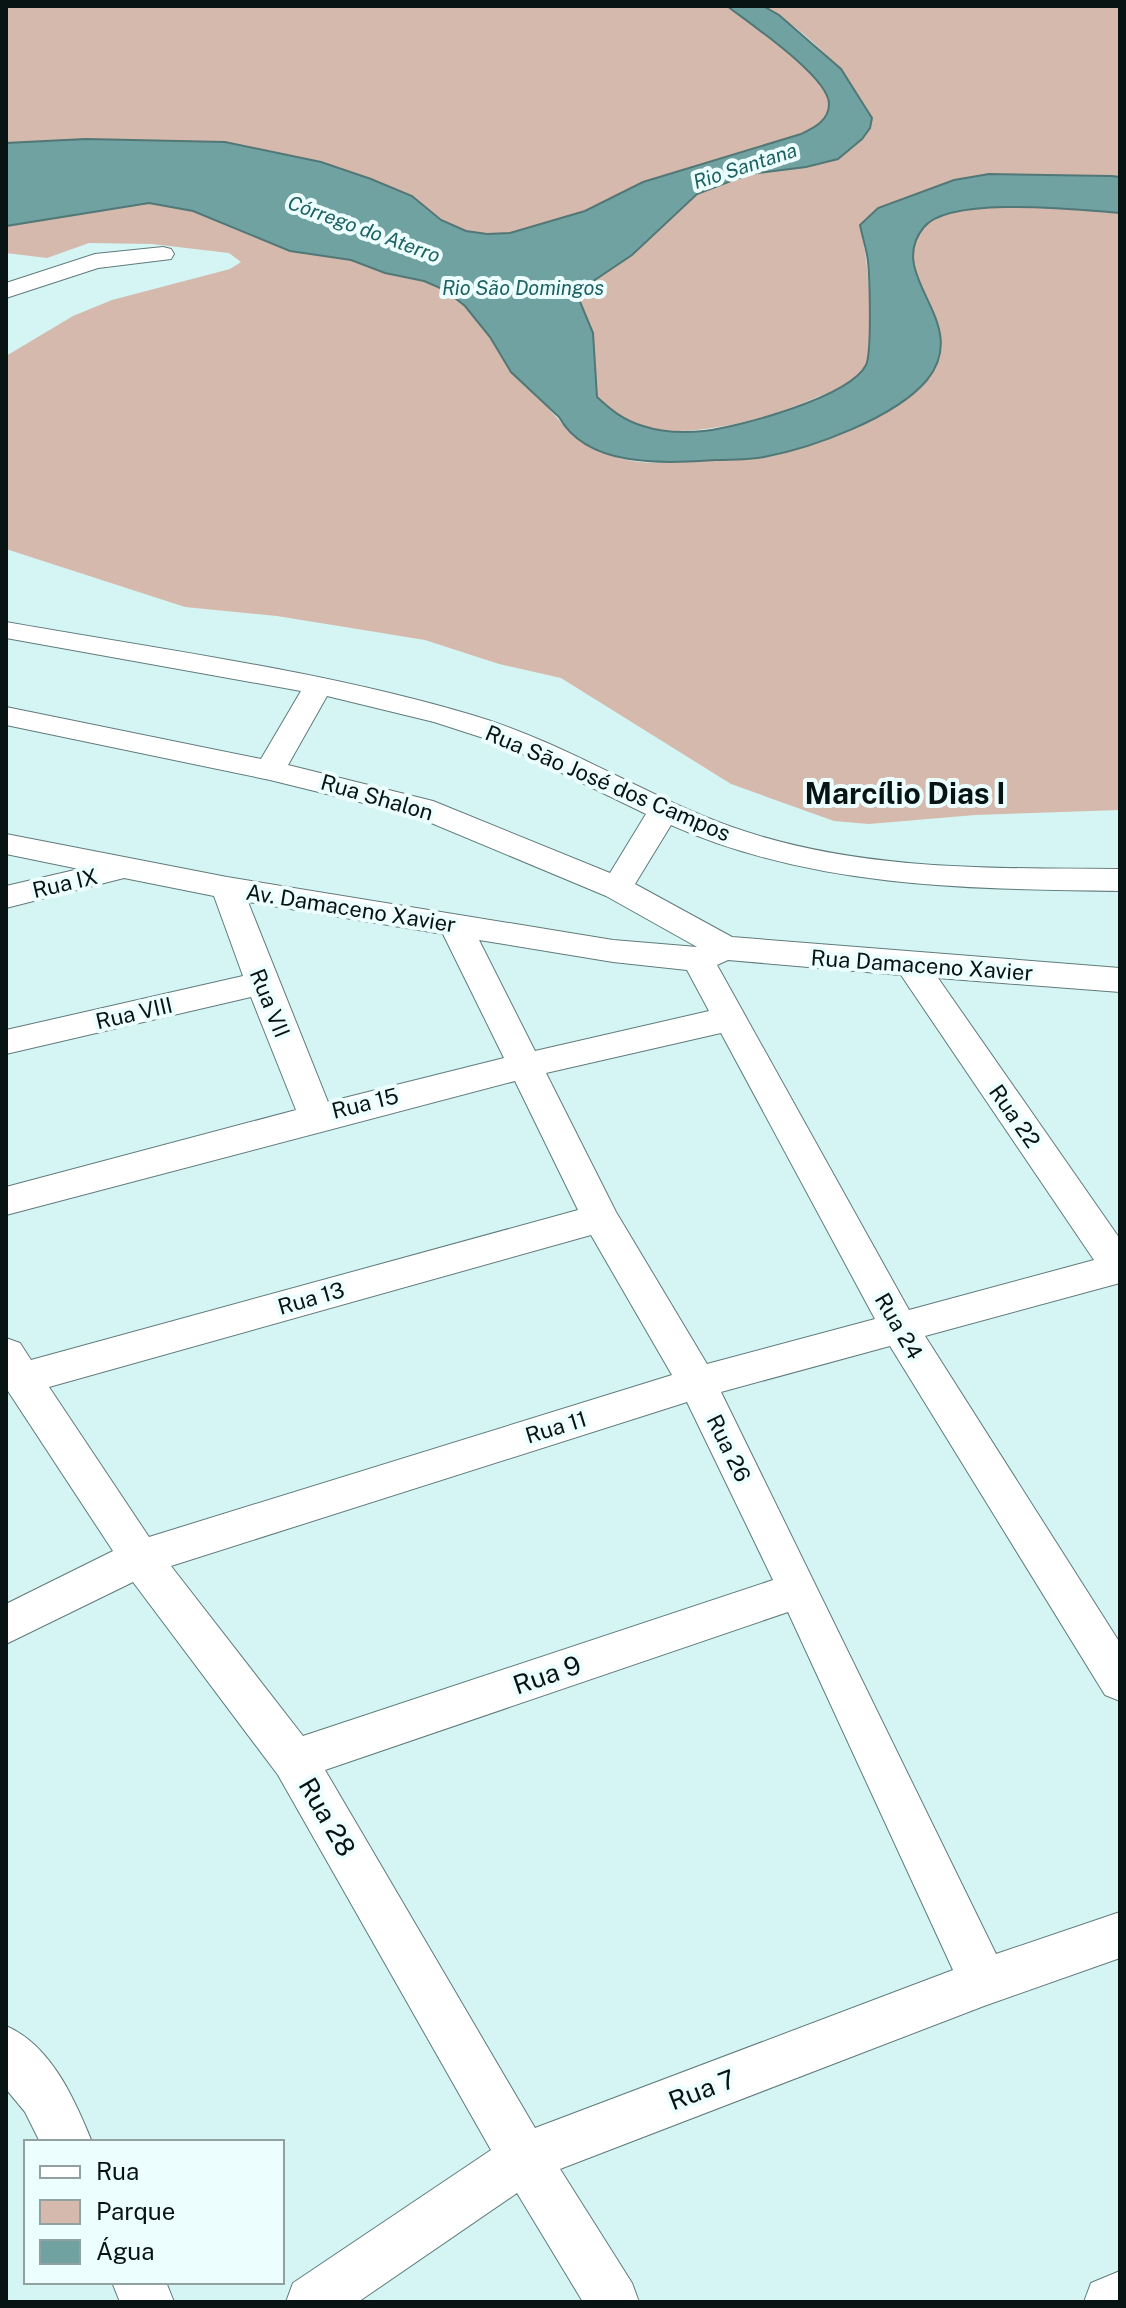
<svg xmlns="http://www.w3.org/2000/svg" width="1126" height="2308" font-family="'Public Sans',sans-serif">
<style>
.green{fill:#d5b9ac}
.water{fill:#71a2a2;stroke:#527777;stroke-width:2}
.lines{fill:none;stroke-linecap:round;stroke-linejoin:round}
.minor-casing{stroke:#607b7b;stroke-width:2}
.minor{fill:#fff;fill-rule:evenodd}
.labels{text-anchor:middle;stroke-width:8;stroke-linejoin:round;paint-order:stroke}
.far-water-label{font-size:20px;font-style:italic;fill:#1e6162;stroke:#ecfffe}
.street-label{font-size:22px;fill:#081313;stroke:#ecfffe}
.near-street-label{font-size:26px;fill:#081313;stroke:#ecfffe}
.district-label{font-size:30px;font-weight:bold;fill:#081313;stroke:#ecfffe}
</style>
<rect width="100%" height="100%" fill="#d5f4f4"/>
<!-- green -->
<g class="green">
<path d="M6,6H727C749,23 829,77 829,104C829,121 813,128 801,134L643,182L586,211L510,233L487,234L466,231L441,220L412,196L371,179L321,162L225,142L86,139L6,143Z"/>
<path d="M763,6H1120V177L989,174L954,180L878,208L862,235C868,258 877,355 862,372C850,385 830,392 815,398C763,421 637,459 598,398C594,391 595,377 593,368C588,344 583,321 578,297L579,290L632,255L697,194L749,174L806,167L838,159L870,128L872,118C848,71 808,32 763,6Z"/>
<path d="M149,203L193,211L302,253L351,260L385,273L424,281L445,290L465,306C498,347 531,388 565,427C575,439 597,450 611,455C638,466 667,463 695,461C717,460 740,461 761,458C814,449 919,409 938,356C955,312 886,268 925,226C953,195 1079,209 1120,213V810L975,815L869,824L834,821L731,784L561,678L499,664L425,640L277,616L185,607L6,549V356L73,316L112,300L230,269L241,262L229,253L152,244L89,243L47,258L6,253V226Z"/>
</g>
<!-- water -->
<path class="water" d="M727,6H763L779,15L841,69L872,118L870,128L862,139L838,159L806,167L749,174L697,194L632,255L580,290L578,297L593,333L597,397C611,410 623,420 643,426C661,432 685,433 704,431C739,427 850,397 866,365C872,353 870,270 867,255C865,244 862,235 860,225L878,208L954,180L989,174L1111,176L1120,177V213C1081,210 950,195 924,227C883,276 974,322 927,380C895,418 812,448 764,457C748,460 731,460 715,460C666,463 588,469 559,417L511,372L490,337L465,306L445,290L424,281L385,273L351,260L290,251L193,211L149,203L6,226V143L86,139L225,142L321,162L371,179L412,196L441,220L466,231L487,234L510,233L585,211L643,182L801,134C813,128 829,121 829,104C829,77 749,23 727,6Z"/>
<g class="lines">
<!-- minor casing -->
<g class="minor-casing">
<g id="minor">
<polygon points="163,247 171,249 174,254 171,259 98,268 6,298 6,283 95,254"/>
<path d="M6,622C163,650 320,670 472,715C564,742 643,795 732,827C857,871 990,868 1120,869V891C967,889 813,888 671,825L635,884L732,937L1120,968V992L938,978L1120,1239V1283L925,1336L1120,1643V1701L1105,1695L890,1346L721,1392L996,1954L1120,1912V1958L984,2006L560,2169L632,2283L639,2302H583L517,2193L358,2302H286L293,2283L491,2150L278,1775L133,1582L6,1644V1604L113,1551L6,1388V1338L20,1343L31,1360L578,1210L515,1081L6,1215V1187L296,1110L251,997L6,1054V1030L243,976L214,896L124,878L6,908V886L79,869L6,854V834L227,877L613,940L697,947L606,896L412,815L270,780L6,725V707L261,759L301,691L6,638ZM327,696L434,722L502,744L646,814L610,873L433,801L288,765ZM248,902L443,934L504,1058L328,1102ZM479,940L613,962L687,970L709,1011L535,1051ZM728,960L901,975L1094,1260L909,1310L717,965ZM721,1033L875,1319L707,1364L616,1212L546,1073ZM591,1235L672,1375L149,1537L49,1387ZM687,1402L773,1580L303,1736L171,1566ZM788,1612L953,1970L535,2128L325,1770Z"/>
<path d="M6,2026C51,2045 75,2100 92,2142H40L25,2112L6,2089Z"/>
<polygon points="1120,2271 1120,2302 1084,2302 1091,2283"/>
<polygon points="112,2282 166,2282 174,2302 120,2302"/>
</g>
</g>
<!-- minor -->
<use href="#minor" class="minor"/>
</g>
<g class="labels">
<!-- far-water labels -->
<g class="far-water-label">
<text transform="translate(745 166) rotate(-18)" y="7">Rio Santana</text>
<text transform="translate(364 229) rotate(20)" y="7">Córrego do Aterro</text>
<text x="523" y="295">Rio São Domingos</text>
</g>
<!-- street labels -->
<g class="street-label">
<text transform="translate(608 783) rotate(23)" y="8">Rua São José dos Campos</text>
<text transform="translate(377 797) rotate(16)" y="8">Rua Shalon</text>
<text transform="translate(65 883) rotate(-13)" y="8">Rua IX</text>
<text transform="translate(351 908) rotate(9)" y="8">Av. Damaceno Xavier</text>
<text transform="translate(922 965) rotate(4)" y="8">Rua Damaceno Xavier</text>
<text transform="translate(270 1003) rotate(68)" y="8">Rua VII</text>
<text transform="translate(134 1013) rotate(-13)" y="8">Rua VIII</text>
<text transform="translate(365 1103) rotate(-14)" y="8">Rua 15</text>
<text transform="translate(1015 1116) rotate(55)" y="8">Rua 22</text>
<text transform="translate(311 1298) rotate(-16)" y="8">Rua 13</text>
<text transform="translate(899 1326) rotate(60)" y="8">Rua 24</text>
<text transform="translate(556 1427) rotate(-17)" y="8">Rua 11</text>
<text transform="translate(729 1448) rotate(64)" y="8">Rua 26</text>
</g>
<!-- near-street labels -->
<g class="near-street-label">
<text transform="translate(547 1675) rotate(-19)" y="9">Rua 9</text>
<text transform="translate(327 1817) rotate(60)" y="9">Rua 28</text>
<text transform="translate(702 2090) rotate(-21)" y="9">Rua 7</text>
</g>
<!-- district labels -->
<g class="district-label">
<text x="905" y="804">Marcílio Dias I</text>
</g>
</g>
<!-- border -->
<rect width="1126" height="2308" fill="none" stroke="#081313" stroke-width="16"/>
<!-- legend -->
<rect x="24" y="2140" width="260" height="144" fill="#ecfffe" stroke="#91a1a0" stroke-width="2"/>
<rect x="40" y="2166" width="40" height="12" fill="#ffffff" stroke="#91a1a0" stroke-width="2"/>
<text x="96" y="2180" font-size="24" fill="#081313">Rua</text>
<rect x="40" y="2200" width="40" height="24" fill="#d5b9ac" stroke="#91a1a0" stroke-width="2"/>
<text x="96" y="2220" font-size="24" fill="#081313">Parque</text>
<rect x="40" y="2240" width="40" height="24" fill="#71a2a2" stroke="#91a1a0" stroke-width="2"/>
<text x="96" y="2260" font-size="24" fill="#081313">Água</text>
</svg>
